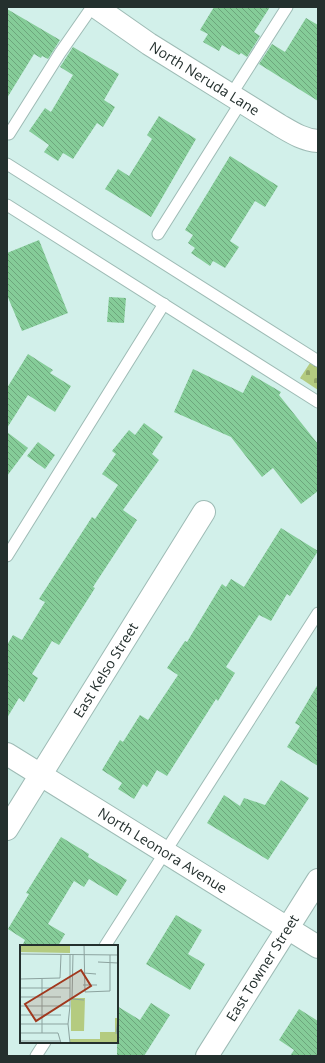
<svg xmlns="http://www.w3.org/2000/svg" width="325" height="1063" font-family="'Open Sans',sans-serif">
<style>
.cemetery{fill:url(#cemetery-stones)}
.building{fill:url(#building-back-hatch)}
.lines{fill:none;stroke-linecap:round;stroke-linejoin:round}
.lane-casing{stroke:#9ebbb5;stroke-width:13}
.street-casing{stroke:#9ebbb5;stroke-width:24}
.lane{stroke:#fff;stroke-width:11}
.street{stroke:#fff;stroke-width:22}
.labels{text-anchor:middle;stroke-width:4;stroke-linejoin:round;paint-order:stroke}
.street-label{font-size:14px;fill:#24302e;stroke:#dffef7}
.inset-road{fill:none;stroke:#8ca39f;stroke-width:1}
.view{fill:#a1381e;fill-opacity:0.15;stroke:#a1381e;stroke-width:2}
.inset-edge{fill:none;stroke:#24302e;stroke-width:2}
</style>
<defs>
<pattern id="cemetery-stones" width="16" height="16" patternUnits="userSpaceOnUse"><rect width="16" height="16" fill="#b4cb80"/><path d="M2 7V4a2 2 0 0 1 4 0v3zM10 15v-3a2 2 0 0 1 4 0v3z" fill="#92a569"/></pattern>
<pattern id="building-back-hatch" width="6" height="6" patternUnits="userSpaceOnUse"><rect width="6" height="6" fill="#85cc98"/><path d="M-1 5l2 2M0 0l6 6M5-1l2 2" fill="none" stroke="#6da67c"/></pattern>
</defs>
<rect width="100%" height="100%" fill="#d2f0ea"/>
<!-- cemetery -->
<polygon class="cemetery" points="318,351 318,390 300,378"/>
<!-- building -->
<g class="building">
<polygon points="214,7 270,7 254,32 260,36 247,57 241,53 239,55 222,45 219,51 203,42 208,34 200,30"/>
<polygon points="7,9 60,40 48,59 42,56 41,58 34,54 7,98"/>
<polygon points="306,18 318,25 318,101 259,64 272,44 285,52"/>
<polygon points="73,47 119,74 104,100 115,107 103,127 97,123 73,159 63,153 58,161 44,152 49,145 29,131 45,108 51,112 73,75 60,67"/>
<polygon points="159,116 196,139 151,217 105,189 118,169 129,176 152,139 147,135"/>
<polygon points="230,156 278,186 265,207 255,201 230,241 239,247 225,268 213,261 210,266 191,253 195,248 188,243 193,235 185,230"/>
<polygon points="39,240 68,313 22,331 7,295 7,253"/>
<polygon points="109,297 126,298 124,323 107,322"/>
<polygon points="28,354 53,370 50,373 71,386 55,412 28,395 7,428 7,388"/>
<polygon points="193,369 243,393 252,375 281,392 279,395 318,444 318,491 301,504 273,468 262,477 231,437 174,412"/>
<polygon points="144,423 163,437 152,454 159,460 123,510 137,520 93,587 95,588 59,645 52,641 32,674 38,678 24,702 19,698 7,718 7,645 13,635 22,640 45,602 39,599 92,517 95,519 118,485 102,474 116,454 112,451 129,430 135,435"/>
<polygon points="7,432 28,448 7,476"/>
<polygon points="38,442 55,455 45,469 27,456"/>
<polygon points="281,528 318,551 290,596 287,594 271,621 259,615 226,667 235,673 218,701 216,699 167,776 157,770 147,787 143,784 134,799 118,789 122,783 102,770 120,740 123,742 140,715 148,720 178,675 167,668 185,641 187,642 222,584 226,587 231,579 244,587"/>
<polygon points="318,684 318,766 287,747 300,726 295,723"/>
<polygon points="281,780 309,798 268,860 207,823 224,795 240,806 244,798 265,805"/>
<polygon points="61,837 89,854 88,857 127,880 117,896 89,879 84,887 74,881 48,924 65,934 58,946 22,946 25,940 8,929 29,894 26,893"/>
<polygon points="176,915 202,930 188,954 205,964 190,990 146,964"/>
<polygon points="151,1003 170,1015 144,1056 117,1056 117,1006 140,1020"/>
<polygon points="299,1009 318,1021 318,1056 290,1056 294,1050 279,1040"/>
</g>
<g class="lines">
<!-- lane casing -->
<g class="lane-casing">
<g id="lane">
<polyline points="231,95 287,7"/>
<polyline points="9,134 60,53 92,7"/>
<polyline points="7,164 318,361"/>
<polyline points="7,205 318,402"/>
<polyline points="158,234 241,102"/>
<polyline points="7,556 164,304"/>
<polyline points="105,946 318,613"/>
<polyline points="36,1056 45,1042"/>
</g>
</g>
<!-- street casing -->
<g class="street-casing">
<g id="street">
<path id="s1" d="M96,7L149,44L279,125C291,132 303,140 318,141"/>
<path id="s2" d="M7,754L318,947"/>
<path id="s3" d="M7,829L204,512"/>
<path id="s4" d="M207,1056L318,880"/>
</g>
</g>
<!-- lane -->
<use href="#lane" class="lane"/>
<!-- street -->
<use href="#street" class="street"/>
</g>
<g class="labels">
<!-- street labels -->
<g class="street-label">
<text dy="5" stroke="none"><textPath href="#s1" startOffset="130">North Neruda Lane</textPath></text>
<text dy="5" stroke="none"><textPath href="#s3" startOffset="187">East Kelso Street</textPath></text>
<text dy="5" stroke="none"><textPath href="#s2" startOffset="183">North Leonora Avenue</textPath></text>
<text dy="5" stroke="none"><textPath href="#s4" startOffset="104">East Towner Street</textPath></text>
</g>
</g>
<!-- overview -->
<g transform="translate(20 945)">
<rect width="98" height="98" fill="#d2f0ea"/>
<path d="M0,0H50V8L0,7Z" fill="#b4cb80"/>
<path d="M51,53H65L64,86H51ZM95,73H98V98H50V94H80V87H95Z" fill="#b4cb80"/>
<path class="inset-road" d="M64,0L65,47L90,46V10M0,9L98,10M53,9L52,54L64,55M78,17L98,18M64,28L76,29M40,33L41,10M0,34L40,33M63,40H77M0,43H50M0,52H41M0,61H50V9M0,70H41M0,79H48L50,61M48,79L50,98M0,88H38L41,98M22,88V34M96,89L98,74M0,96H41"/>
<path class="view" d="M61,25L71,41L16,76L5,59Z"/>
<rect width="98" height="98" class="inset-edge"/>
</g>
<!-- border -->
<rect width="325" height="1063" fill="none" stroke="#24302e" stroke-width="16"/>
</svg>
